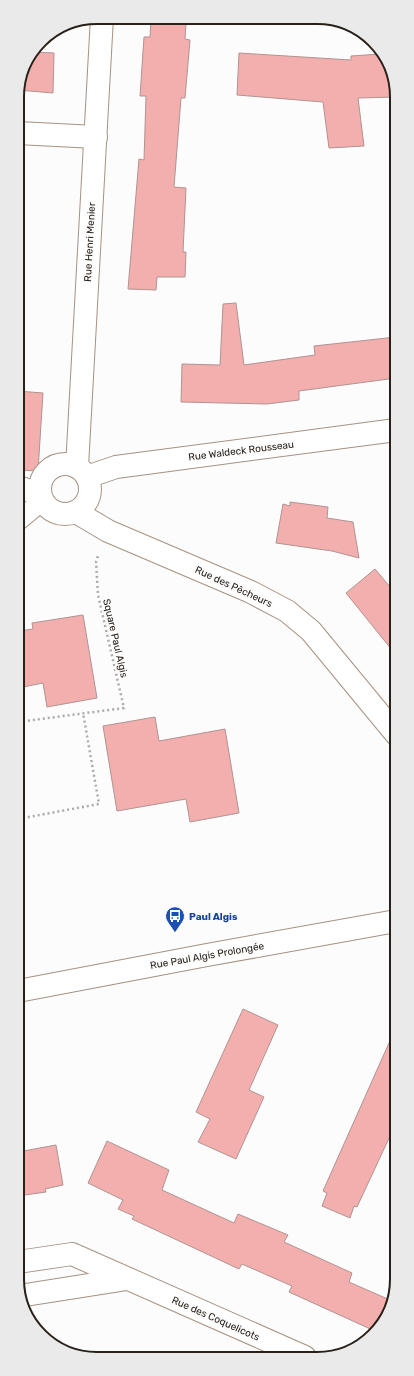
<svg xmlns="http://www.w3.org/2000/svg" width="414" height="1376" font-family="Rubik,sans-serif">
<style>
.building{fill:#f3afad;stroke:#b09392}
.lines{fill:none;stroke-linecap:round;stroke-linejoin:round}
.service-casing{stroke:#a69281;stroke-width:21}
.minor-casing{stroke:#a69281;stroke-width:24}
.tertiary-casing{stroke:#a69281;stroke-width:24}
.path{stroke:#adaaa7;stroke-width:2.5;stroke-dasharray:2 3;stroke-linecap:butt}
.service{stroke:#fff;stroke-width:19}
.minor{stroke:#fff;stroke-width:22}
.tertiary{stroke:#fff;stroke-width:22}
.labels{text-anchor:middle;stroke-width:4;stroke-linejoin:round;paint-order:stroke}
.street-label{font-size:10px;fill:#282019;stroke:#fcfcfc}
.transit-label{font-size:10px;font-weight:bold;fill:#164399;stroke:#fcfcfc;text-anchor:start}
.rim{fill:none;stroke:#282019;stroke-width:2}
</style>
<rect width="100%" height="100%" fill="#fcfcfc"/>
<!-- building -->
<g class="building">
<polygon points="151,20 186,23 185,39 190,40 185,98 181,98 174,187 186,188 183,252 186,252 185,277 157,277 156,290 128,289 139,159 144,160 146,96 140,96 144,37 150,37"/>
<polygon points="33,52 54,53 53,93 18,90 23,66"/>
<polygon points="239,53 351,60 351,56 381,54 396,82 396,97 358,98 364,146 329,148 323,102 237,95"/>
<polygon points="236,303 244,365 315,355 314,346 396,337 396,378 299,391 299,400 267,404 181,402 182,364 220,365 223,304"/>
<polygon points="17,391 43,393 38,471 18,470"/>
<polygon points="290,502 328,507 327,518 353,522 359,558 332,551 276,543 283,504 290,506"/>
<polygon points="375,569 396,594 396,655 346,593"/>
<polygon points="83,615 97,698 47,707 43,683 18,688 18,631 33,629 32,623"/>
<polygon points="155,717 159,741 225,729 239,813 190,822 186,799 117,811 103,726"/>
<polygon points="243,1009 278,1025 249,1090 264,1097 236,1159 198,1142 210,1119 196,1112"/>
<polygon points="397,1025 397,1121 357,1207 354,1206 350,1218 322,1206 327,1193 323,1191"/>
<polygon points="107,1141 169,1170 162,1190 234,1223 238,1214 288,1235 284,1242 352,1273 349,1282 390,1300 377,1332 289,1292 292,1286 242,1264 239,1269 132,1219 134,1216 118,1209 123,1200 88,1183"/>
<polygon points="56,1145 63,1185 45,1189 46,1192 18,1196 18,1152"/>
</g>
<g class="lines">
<!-- service casing -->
<g class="service-casing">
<polyline id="service" points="18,521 42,501"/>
</g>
<!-- minor casing -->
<g class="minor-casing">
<g id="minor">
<polyline points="17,133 96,137"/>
<circle cx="65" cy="489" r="25"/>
<polyline points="77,467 102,17"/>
<polyline points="87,477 116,467 396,430"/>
<polyline points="18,487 39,494"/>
<polyline points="76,512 108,531 251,592 287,611 311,631 396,734"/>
<polyline points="18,1262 72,1254 305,1357"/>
<polyline points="19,1296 127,1279"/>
</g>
</g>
<!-- tertiary casing -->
<g class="tertiary-casing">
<polyline id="tertiary" points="18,991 207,955 396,921"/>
</g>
<!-- path -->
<g class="path">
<polyline points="18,722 124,708 98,595 96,561 98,556"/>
<polyline points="18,819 99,804 83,713"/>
</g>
<!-- service -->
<use href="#service" class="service"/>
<!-- minor -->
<use href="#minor" class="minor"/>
<!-- tertiary -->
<use href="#tertiary" class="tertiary"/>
</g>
<!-- icons -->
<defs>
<g id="bus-pin" transform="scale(1)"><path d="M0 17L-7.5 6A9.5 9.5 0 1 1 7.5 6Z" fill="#1a4fb4" stroke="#fcfcfc"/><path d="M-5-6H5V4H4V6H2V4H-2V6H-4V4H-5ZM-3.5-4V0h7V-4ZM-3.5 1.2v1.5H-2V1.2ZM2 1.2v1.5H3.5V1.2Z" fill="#fff"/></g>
</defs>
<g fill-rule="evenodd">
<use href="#bus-pin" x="175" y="916"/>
</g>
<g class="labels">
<!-- street labels -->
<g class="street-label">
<text transform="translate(89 242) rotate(-87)" y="4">Rue Henri Menier</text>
<text transform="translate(241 450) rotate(-7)" y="4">Rue Waldeck Rousseau</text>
<text transform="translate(234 586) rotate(25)" y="4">Rue des Pêcheurs</text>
<text transform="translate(116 638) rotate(77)" y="4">Square Paul Algis</text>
<text transform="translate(207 955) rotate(-10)" y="4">Rue Paul Algis Prolongée</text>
<text transform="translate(216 1318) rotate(24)" y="4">Rue des Coquelicots</text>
</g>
<!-- transit labels -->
<g class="transit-label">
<text x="189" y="920">Paul Algis</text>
</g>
</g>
<!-- crop -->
<path d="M0 0H414V1376H0ZM97 24H317A73 73 0 0 1 390 97V1279A73 73 0 0 1 317 1352H97A73 73 0 0 1 24 1279V97A73 73 0 0 1 97 24Z" fill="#ebeaea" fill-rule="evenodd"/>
<path class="rim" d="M97 24H317A73 73 0 0 1 390 97V1279A73 73 0 0 1 317 1352H97A73 73 0 0 1 24 1279V97A73 73 0 0 1 97 24Z"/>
</svg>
